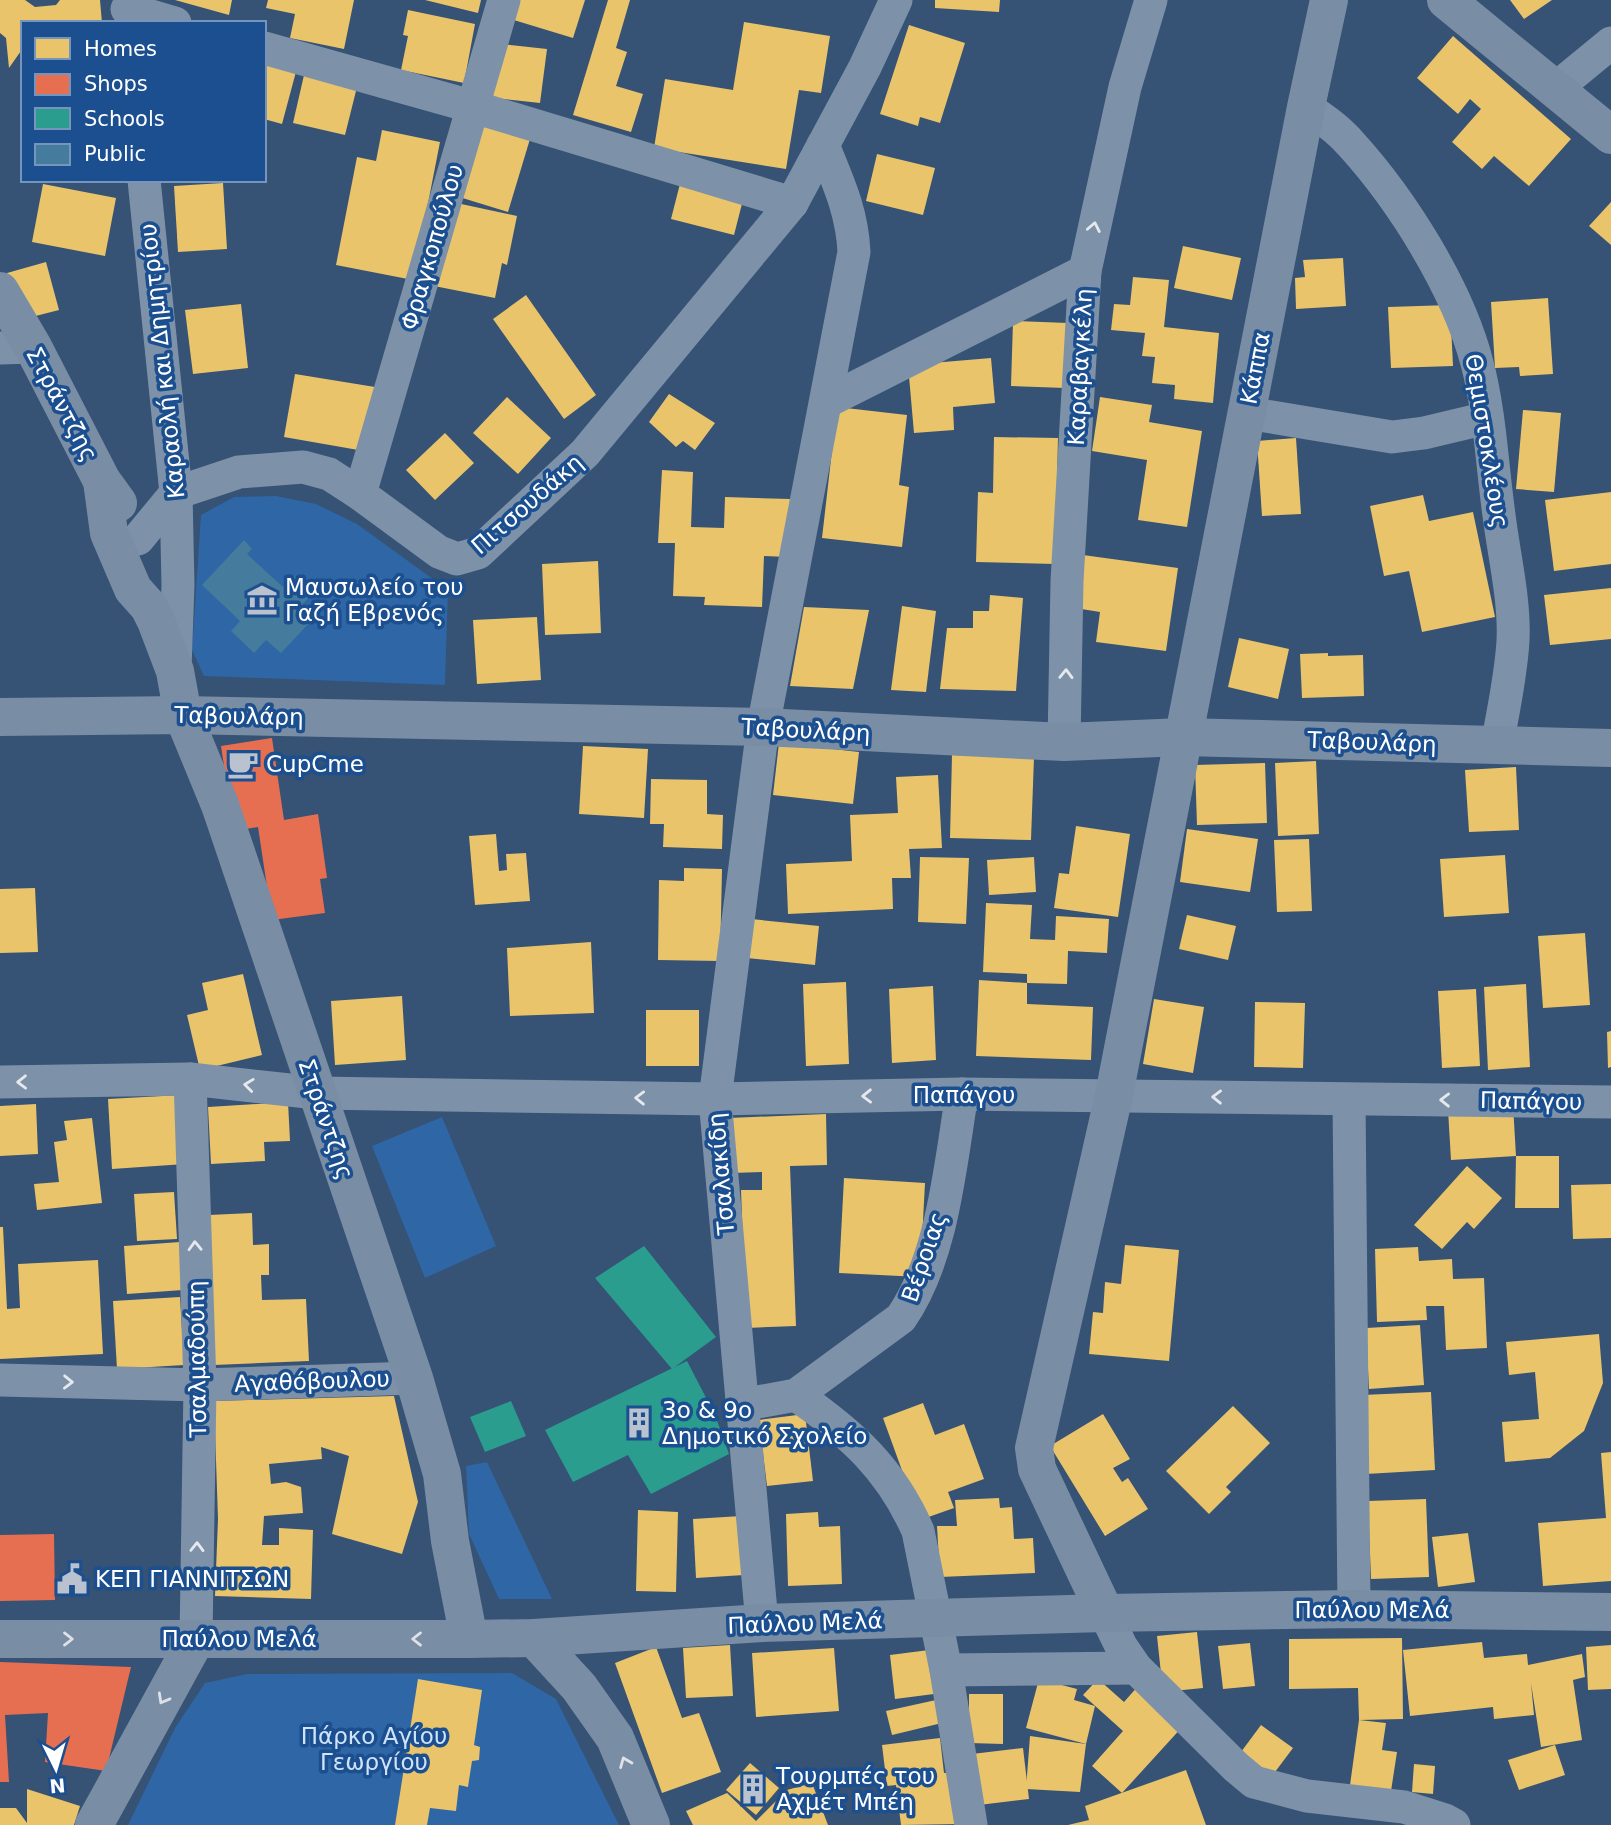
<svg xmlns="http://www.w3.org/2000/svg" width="1611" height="1825" font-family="'DejaVu Sans',sans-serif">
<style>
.green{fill:#2f66a5}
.homes{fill:#e9c46a}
.shops{fill:#e76f51}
.schools{fill:#2a9d8f}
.public{fill:#457b9d}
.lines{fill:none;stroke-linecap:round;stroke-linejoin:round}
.street{stroke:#7d92a8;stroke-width:33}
.secondary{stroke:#798da4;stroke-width:38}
.oneway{stroke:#e5e9ee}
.oneway2{stroke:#dee2e8}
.labels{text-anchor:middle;stroke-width:7;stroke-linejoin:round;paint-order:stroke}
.street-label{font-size:23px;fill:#fff;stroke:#1b4f8f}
.poi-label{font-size:23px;fill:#fff;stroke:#1b4f8f;text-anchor:start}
.park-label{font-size:23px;fill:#cfe3fa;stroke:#1b4f8f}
</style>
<rect width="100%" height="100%" fill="#365274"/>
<!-- green -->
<g class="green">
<polygon points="276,496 316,504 357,524 448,590 445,685 204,676 192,650 201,515 234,497"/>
<polygon points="442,1117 496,1246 425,1278 372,1146"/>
<polygon points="487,1462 552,1599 499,1599 469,1534 466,1466"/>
<polygon points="512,1673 556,1699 619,1825 128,1825 175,1728 205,1683 247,1674"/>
</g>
<!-- homes -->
<g class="homes">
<polygon points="0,0 25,0 35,7 56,5 60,0 100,0 102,23 23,23 23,48 9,68 6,38 0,33"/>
<polygon points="175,0 232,0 229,15"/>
<polygon points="268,0 354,0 344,49 290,38 295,14 266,8"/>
<polygon points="425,0 481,0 478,13"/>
<polygon points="512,0 585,0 573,38 507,18"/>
<polygon points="608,0 630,0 616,48 627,52 616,86 643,94 631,132 573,115"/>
<polygon points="935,0 1000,0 999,12 935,8"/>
<polygon points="1510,0 1552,0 1524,19"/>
<polygon points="408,10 475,24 464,83 401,70 408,36 403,35"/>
<polygon points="744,22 830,36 821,93 799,90 786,169 654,148 665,79 733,90"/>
<polygon points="909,25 965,43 940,123 920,117 918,126 880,114"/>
<polygon points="1453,36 1571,139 1529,186 1494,156 1482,169 1452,142 1481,109 1470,99 1458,114 1417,78"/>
<polygon points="493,43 547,49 540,103 486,97"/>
<polygon points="264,60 297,68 282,124 264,119"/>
<polygon points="307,62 360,75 345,135 293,123"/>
<polygon points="481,114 533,129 508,212 456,196"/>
<polygon points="382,130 440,142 413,280 336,265 357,157 376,161"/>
<polygon points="877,154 935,168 923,215 866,201"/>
<polygon points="682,176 745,192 734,235 671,219"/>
<polygon points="223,183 227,249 178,252 174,186"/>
<polygon points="43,184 116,198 105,256 32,242"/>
<polygon points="452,202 517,216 507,265 502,263 495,298 434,286"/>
<polygon points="1611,202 1611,245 1589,226"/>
<polygon points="1183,246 1241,258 1232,300 1174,288"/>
<polygon points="1343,258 1346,306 1296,309 1295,278 1305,277 1303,260"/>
<polygon points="46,262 59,310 20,320 7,273"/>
<polygon points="1133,277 1169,280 1164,327 1219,333 1213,403 1174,399 1175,385 1152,383 1155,357 1142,356 1145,333 1111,330 1114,304 1130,305"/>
<polygon points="526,295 596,395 564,419 493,319"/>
<polygon points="1548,298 1553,374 1520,376 1519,367 1495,368 1491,302"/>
<polygon points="241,304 248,368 193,374 185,310"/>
<polygon points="1450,305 1453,366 1391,368 1388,307"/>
<polygon points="1013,321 1068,323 1065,388 1011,386"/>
<polygon points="991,358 995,403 953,407 954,430 914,433 908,365"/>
<polygon points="295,374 375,387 364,451 284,437"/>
<polygon points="669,394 715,423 695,450 683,441 676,447 649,422"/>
<polygon points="507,397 551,438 518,474 473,433"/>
<polygon points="1100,397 1152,405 1149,422 1202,431 1187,527 1138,520 1147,460 1092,451"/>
<polygon points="837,407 907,415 899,485 909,487 902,547 822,538"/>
<polygon points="1523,410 1561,413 1554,492 1516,489"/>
<polygon points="445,433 474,463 435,500 406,470"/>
<polygon points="994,437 1058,438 1055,564 976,562 978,492 993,493"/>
<polygon points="1296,438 1301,514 1262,516 1257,441"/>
<polygon points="662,470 693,472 691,527 724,528 725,497 790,499 788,557 764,556 762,607 704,605 705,597 673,596 675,543 658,543"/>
<polygon points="1611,492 1611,564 1554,571 1545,500"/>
<polygon points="1423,495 1429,521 1473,512 1495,617 1422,632 1409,571 1384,576 1370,506"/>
<polygon points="1083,555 1178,568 1166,651 1096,642 1100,612 1075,608"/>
<polygon points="598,561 601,633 545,635 542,564"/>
<polygon points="1611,588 1611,639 1550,645 1544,595"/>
<polygon points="990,595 1023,598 1016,691 940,689 947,628 973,628 973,611 989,611"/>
<polygon points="902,606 936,611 926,692 891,690"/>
<polygon points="804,607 869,610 853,689 790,686"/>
<polygon points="537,617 541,680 477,684 473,620"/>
<polygon points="1239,638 1289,649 1278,699 1228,687"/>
<polygon points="1328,653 1328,656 1363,655 1364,696 1302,698 1300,654"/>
<polygon points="779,743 859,752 853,804 773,795"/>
<polygon points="583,746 648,749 644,818 579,814"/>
<polygon points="952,755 1034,757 1031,840 950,838"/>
<polygon points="1316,761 1319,834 1278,836 1275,763"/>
<polygon points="1265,763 1267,823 1197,825 1195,765"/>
<polygon points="1516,767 1519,830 1469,832 1465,770"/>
<polygon points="938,775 942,848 909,849 911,878 892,878 893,909 788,914 786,864 852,861 850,815 898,813 896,777"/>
<polygon points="651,779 707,780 707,814 723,815 722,849 663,847 664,824 650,824"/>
<polygon points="1076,826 1130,834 1118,917 1054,908 1059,873 1069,874"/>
<polygon points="1187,829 1258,839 1250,892 1180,882"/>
<polygon points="496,834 499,871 507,870 506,854 526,853 530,901 475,905 469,836"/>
<polygon points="1309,839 1312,911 1277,912 1274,840"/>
<polygon points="1505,855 1509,913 1444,917 1440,859"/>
<polygon points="920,857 969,858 966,924 918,922"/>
<polygon points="1034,857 1036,892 989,895 987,860"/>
<polygon points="684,868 722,869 720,961 658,960 659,880 684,881"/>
<polygon points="35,888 38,952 0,953 0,889"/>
<polygon points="986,903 1032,905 1030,939 1055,940 1056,916 1109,919 1107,953 1068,951 1067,984 1027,983 1027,974 983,972"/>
<polygon points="1187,915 1236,926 1228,960 1179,949"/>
<polygon points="751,919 819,926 815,965 747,958"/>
<polygon points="1585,933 1590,1005 1543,1008 1538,936"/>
<polygon points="591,942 594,1013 510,1016 507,948"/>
<polygon points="243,974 262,1055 200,1070 187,1015 208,1010 202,983"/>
<polygon points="979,980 1027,983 1027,1004 1093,1007 1091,1060 976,1056"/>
<polygon points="846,982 849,1064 806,1066 803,984"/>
<polygon points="1526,984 1530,1067 1488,1070 1484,987"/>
<polygon points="933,986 936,1060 892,1063 889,989"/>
<polygon points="1476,989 1480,1066 1442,1068 1438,991"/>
<polygon points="402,996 406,1060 335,1065 331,1001"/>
<polygon points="1154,999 1204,1007 1193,1073 1143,1064"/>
<polygon points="1255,1002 1305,1003 1303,1068 1254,1067"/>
<rect x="646" y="1010" width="53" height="56"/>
<polygon points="1611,1031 1611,1067 1608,1068 1607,1032"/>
<polygon points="181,1095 185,1164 112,1169 108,1099"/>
<polygon points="288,1102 290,1141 264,1142 265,1161 211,1164 208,1107"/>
<polygon points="36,1104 38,1154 0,1156 0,1106"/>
<polygon points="1513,1105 1516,1156 1451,1160 1448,1110"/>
<polygon points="826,1114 827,1165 790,1166 796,1326 746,1328 741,1190 762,1190 762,1172 731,1173 729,1118"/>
<polygon points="92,1118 102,1203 37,1210 34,1184 59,1182 54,1142 67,1140 64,1121"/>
<polygon points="1516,1156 1559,1156 1559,1208 1515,1208"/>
<polygon points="1467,1166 1502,1198 1474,1229 1467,1222 1442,1249 1414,1225"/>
<polygon points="844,1178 925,1183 920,1277 839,1273"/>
<polygon points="1611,1184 1611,1238 1573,1239 1571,1185"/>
<polygon points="174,1192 177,1239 137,1241 134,1194"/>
<polygon points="252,1213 253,1245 269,1244 269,1275 261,1275 262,1300 306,1299 309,1361 214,1365 209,1215"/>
<polygon points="0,1227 3,1227 7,1309 20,1308 18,1264 98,1260 103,1354 0,1359"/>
<polygon points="180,1242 183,1290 127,1294 124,1246"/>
<polygon points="1125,1245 1179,1250 1169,1361 1089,1354 1093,1312 1103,1313 1105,1282 1121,1284"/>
<polygon points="1418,1247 1419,1261 1452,1259 1453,1279 1484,1278 1487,1348 1446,1350 1444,1306 1426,1306 1427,1320 1377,1322 1375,1249"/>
<polygon points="180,1297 184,1365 117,1369 113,1301"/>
<polygon points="1420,1325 1424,1385 1369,1389 1366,1328"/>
<polygon points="1599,1334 1603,1383 1584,1431 1550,1458 1505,1462 1502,1422 1539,1419 1535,1372 1509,1375 1506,1342"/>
<polygon points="1431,1392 1435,1470 1366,1474 1362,1395"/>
<polygon points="394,1396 418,1502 402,1554 332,1534 349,1456 321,1447 322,1459 269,1464 271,1484 286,1482 301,1487 303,1513 264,1516 262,1545 279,1545 279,1528 313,1530 311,1599 215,1596 218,1519 214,1401"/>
<polygon points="923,1403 935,1435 964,1424 984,1479 948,1492 954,1508 920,1520 883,1418"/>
<polygon points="1233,1406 1270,1443 1226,1487 1231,1492 1209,1514 1166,1471"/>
<polygon points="805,1414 813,1481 767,1486 759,1420"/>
<polygon points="1103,1414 1130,1459 1113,1468 1122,1482 1128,1478 1148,1509 1105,1536 1050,1446"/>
<polygon points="1611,1452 1611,1581 1543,1586 1538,1523 1606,1518 1601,1453"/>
<polygon points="999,1498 1000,1508 1012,1507 1014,1539 1033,1538 1035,1573 940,1577 937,1526 957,1526 955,1500"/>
<polygon points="1426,1499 1429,1577 1371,1579 1368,1501"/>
<polygon points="638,1510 678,1512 676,1592 636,1591"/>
<polygon points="818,1512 819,1527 840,1526 842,1584 788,1586 786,1514"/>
<polygon points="741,1516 744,1575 696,1578 693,1519"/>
<polygon points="1468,1533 1475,1582 1438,1587 1432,1537"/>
<polygon points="1197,1632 1203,1688 1163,1692 1157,1636"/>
<polygon points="1402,1638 1403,1719 1359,1720 1358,1688 1289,1689 1289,1639"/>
<polygon points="1482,1642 1484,1658 1527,1654 1528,1665 1582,1654 1585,1677 1573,1680 1582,1740 1541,1747 1531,1683 1534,1715 1494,1719 1493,1707 1410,1716 1403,1650"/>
<polygon points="1250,1643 1255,1686 1223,1689 1218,1646"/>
<polygon points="730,1645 733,1696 686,1698 683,1648"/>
<polygon points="1611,1645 1611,1689 1588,1690 1586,1647"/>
<polygon points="656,1647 682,1718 699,1713 721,1772 662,1793 615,1663"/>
<polygon points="834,1648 839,1711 756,1717 752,1653"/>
<polygon points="929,1650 934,1694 895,1699 890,1655"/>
<polygon points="418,1679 482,1690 474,1745 480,1747 479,1760 472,1761 468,1787 459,1785 456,1811 430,1808 427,1825 395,1825"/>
<polygon points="1039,1679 1077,1689 1074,1700 1095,1706 1086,1744 1026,1728"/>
<polygon points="1098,1679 1124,1702 1139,1685 1184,1725 1122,1793 1092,1766 1123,1731 1083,1695"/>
<polygon points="969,1694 1003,1694 1003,1744 969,1743"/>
<polygon points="936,1700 942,1723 892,1735 886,1711"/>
<polygon points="1359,1720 1386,1723 1382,1750 1397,1752 1391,1791 1350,1785"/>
<polygon points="1261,1725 1293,1748 1272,1776 1241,1752"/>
<polygon points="1030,1736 1086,1744 1080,1792 1026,1789"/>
<polygon points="940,1738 944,1773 954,1772 960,1824 901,1825 896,1785 887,1786 882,1745"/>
<polygon points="1555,1745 1565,1775 1519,1790 1508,1760"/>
<polygon points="1023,1748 1029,1799 979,1805 972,1754"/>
<polygon points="750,1763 779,1788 756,1815 726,1790"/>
<polygon points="1414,1764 1435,1766 1433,1794 1412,1792"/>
<polygon points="1186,1770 1206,1825 1068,1825 1089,1820 1085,1806"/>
<polygon points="812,1783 828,1825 693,1825 686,1811 727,1793 756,1821 787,1790"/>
<polygon points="27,1789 80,1806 74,1825 0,1825 0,1808 16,1808 27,1823"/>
</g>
<!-- shops -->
<g class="shops">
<polygon points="272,738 284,820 318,814 327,878 320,879 325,913 272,920 258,827 234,831 221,746"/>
<polygon points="54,1534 55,1600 0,1601 0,1535"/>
<polygon points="0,1662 131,1667 106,1771 45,1762 48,1713 5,1715 9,1782 0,1782"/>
</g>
<!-- schools -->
<g class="schools">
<polygon points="644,1246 716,1337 672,1369 595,1278"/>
<polygon points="687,1361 715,1415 729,1454 651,1494 628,1455 573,1482 545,1430"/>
<polygon points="511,1401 526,1436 485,1452 470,1417"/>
</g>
<!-- public -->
<polygon class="public" points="244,540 252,549 247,554 283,587 294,576 313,593 299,608 312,620 281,653 266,640 254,653 231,631 240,621 202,585"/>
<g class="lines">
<!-- street -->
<g class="street">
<polyline points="127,9 175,23"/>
<polyline points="264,48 474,107 792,203"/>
<polyline points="1555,89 1611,43"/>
<path d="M1306,107C1322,118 1338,129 1351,144C1402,200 1458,289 1477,363C1490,412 1492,465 1499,515C1504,556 1515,600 1513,641C1511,676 1503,711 1497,746"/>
<polyline points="144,180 176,493 178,585 175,668"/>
<polyline points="0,348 33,347"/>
<polyline points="826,402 1085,271"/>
<polyline points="1247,413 1392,437 1424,433 1487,418"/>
<polyline points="360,494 504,0"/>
<polyline points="138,539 176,493 239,472 303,467 329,474 360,494 439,552 457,559 478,553 585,453 792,203 865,67 896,0"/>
<polyline points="1064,742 1067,581 1085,271 1125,87 1151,0"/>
<polyline points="190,1079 200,1385 196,1639"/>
<polyline points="0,1082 190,1079 317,1093 715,1099 962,1094 1611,1102"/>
<polyline points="1349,1100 1354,1609"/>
<polyline points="0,1380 200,1385 414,1378"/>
<path d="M796,1395C851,1433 891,1469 918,1531L946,1670L971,1825"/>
<path d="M741,1405L796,1395L901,1318C943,1257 950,1166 962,1094"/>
<polyline points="1105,1613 1121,1646 1136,1668 1236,1767 1254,1782 1307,1796 1404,1807 1445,1820 1454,1825"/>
<path d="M762,1623L715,1099L763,727L854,252C852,211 838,182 823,145"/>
<polyline points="946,1670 1136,1668"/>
</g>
<!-- secondary -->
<g class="secondary">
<polyline points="1446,0 1611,135"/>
<polyline points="0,291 33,347 102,481 118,503"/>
<polyline points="102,481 109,533 133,589 149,607 156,621 175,671 183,715 220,805 414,1378 442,1474 450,1541 469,1639"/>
<polyline points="0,717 183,715 763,727 1064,742 1183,737 1611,748"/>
<polyline points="1105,1613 1037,1469 1034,1448 1114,1095 1306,107 1329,0"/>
<polyline points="534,1638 579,1687 615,1738 651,1825"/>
<polyline points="0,1639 469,1639 534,1638 762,1623 1105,1613 1354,1609 1611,1612"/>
<polyline points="94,1825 196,1639"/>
</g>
</g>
<!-- one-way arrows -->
<defs><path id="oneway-chevron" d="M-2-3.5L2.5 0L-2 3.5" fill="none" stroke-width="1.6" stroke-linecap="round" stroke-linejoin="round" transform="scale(1.75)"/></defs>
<g class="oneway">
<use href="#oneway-chevron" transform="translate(1094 227) rotate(-79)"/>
<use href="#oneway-chevron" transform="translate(1066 674) rotate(-89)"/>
<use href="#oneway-chevron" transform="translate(22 1082) rotate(179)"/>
<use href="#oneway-chevron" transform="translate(249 1085) rotate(-173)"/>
<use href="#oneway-chevron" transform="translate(867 1096) rotate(179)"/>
<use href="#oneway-chevron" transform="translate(1217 1097) rotate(-179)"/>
<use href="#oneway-chevron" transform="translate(640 1098) rotate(-179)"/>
<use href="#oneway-chevron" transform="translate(1445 1100) rotate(-179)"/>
<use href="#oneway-chevron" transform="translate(195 1246) rotate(-92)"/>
<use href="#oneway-chevron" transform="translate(68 1382) rotate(1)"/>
<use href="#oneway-chevron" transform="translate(197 1547) rotate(-89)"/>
</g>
<g class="oneway2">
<use href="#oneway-chevron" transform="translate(68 1639)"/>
<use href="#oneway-chevron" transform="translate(417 1639) rotate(180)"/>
<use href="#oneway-chevron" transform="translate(163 1699) rotate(119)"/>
<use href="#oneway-chevron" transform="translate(625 1762) rotate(-112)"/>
</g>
<!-- icons -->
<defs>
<g id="museum-bare" transform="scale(2.415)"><path d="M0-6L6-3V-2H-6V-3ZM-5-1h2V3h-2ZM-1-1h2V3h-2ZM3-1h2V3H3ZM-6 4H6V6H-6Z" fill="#b9c2ce" stroke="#1b4f8f" stroke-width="2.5" paint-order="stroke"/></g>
<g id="cafe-bare" transform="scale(2.415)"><path d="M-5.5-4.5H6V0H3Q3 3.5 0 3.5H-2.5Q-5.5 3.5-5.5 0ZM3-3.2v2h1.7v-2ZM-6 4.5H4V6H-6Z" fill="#b9c2ce" stroke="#1b4f8f" stroke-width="2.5" paint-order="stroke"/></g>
<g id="building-bare" transform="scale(2.415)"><path d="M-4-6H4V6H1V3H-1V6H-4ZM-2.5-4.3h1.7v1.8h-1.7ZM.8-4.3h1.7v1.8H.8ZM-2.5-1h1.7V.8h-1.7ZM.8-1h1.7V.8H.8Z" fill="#b9c2ce" stroke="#1b4f8f" stroke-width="2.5" paint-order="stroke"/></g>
<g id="civic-bare" transform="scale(2.415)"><path d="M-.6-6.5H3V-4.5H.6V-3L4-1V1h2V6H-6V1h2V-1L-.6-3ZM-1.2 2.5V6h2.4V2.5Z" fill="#b9c2ce" stroke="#1b4f8f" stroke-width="2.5" paint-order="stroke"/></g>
</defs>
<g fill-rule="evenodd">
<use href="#museum-bare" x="262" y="600"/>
<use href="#cafe-bare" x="243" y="764"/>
<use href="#building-bare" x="639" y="1423"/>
<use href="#civic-bare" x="72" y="1579"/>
<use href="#building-bare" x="753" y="1789"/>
</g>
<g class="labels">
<!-- street labels -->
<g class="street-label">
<text transform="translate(432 247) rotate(-74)" y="8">Φραγκοπούλου</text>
<text transform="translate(162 361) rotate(-96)" y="8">Καραολή και Δημητρίου</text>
<text transform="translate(1080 367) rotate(-87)" y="8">Καραβαγκέλη</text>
<text transform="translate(1255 368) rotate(-79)" y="8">Κάππα</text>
<text transform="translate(62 404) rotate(62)" y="8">Στράντζης</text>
<text transform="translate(1487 441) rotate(81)" y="8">Θεμιστοκλέους</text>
<text transform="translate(527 504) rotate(-41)" y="8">Πιτσουδάκη</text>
<text transform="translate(239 716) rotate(1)" y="8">Ταβουλάρη</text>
<text transform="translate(806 730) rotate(3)" y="8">Ταβουλάρη</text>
<text transform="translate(1372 742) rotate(2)" y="8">Ταβουλάρη</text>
<text x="964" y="1103">Παπάγου</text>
<text transform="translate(1531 1101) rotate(1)" y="8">Παπάγου</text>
<text transform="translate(326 1119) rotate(71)" y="8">Στράντζης</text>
<text transform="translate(721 1174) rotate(-95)" y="8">Τσαλακίδη</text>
<text transform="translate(924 1257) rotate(-71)" y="8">Βέροιας</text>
<text transform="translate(197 1359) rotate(-91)" y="8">Τσαλμαδούπη</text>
<text transform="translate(312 1381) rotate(-2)" y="8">Αγαθόβουλου</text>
<text x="1372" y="1618">Παύλου Μελά</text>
<text transform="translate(805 1623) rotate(-2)" y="8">Παύλου Μελά</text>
<text x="239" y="1647">Παύλου Μελά</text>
</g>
<!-- poi labels -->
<g class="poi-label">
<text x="285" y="595">Μαυσωλείο του<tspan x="285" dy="26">Γαζή Εβρενός</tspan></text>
<text x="266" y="772">CupCme</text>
<text x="662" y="1418">3ο &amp; 9ο<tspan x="662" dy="26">Δημοτικό Σχολείο</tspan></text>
<text x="95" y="1587">ΚΕΠ ΓΙΑΝΝΙΤΣΩΝ</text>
<text x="776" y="1784">Τουρμπές του<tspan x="776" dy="26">Αχμέτ Μπέη</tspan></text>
</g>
<!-- park labels -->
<g class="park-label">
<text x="374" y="1744">Πάρκο Αγίου<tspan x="374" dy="26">Γεωργίου</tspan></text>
</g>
</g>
<!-- legend -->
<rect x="21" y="21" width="245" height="161" fill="#1b4f8f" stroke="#7695bc" stroke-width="2"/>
<rect x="35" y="38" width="35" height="21" fill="#e9c46a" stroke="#7695bc" stroke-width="2"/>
<text x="84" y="56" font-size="21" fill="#ffffff">Homes</text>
<rect x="35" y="74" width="35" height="21" fill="#e76f51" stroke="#7695bc" stroke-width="2"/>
<text x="84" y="91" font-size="21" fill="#ffffff">Shops</text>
<rect x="35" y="108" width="35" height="21" fill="#2a9d8f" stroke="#7695bc" stroke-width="2"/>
<text x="84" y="126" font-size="21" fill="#ffffff">Schools</text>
<rect x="35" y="144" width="35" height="21" fill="#457b9d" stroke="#7695bc" stroke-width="2"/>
<text x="84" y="161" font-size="21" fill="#ffffff">Public</text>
<!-- north arrow -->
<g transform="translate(56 1769) rotate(175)" stroke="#1b4f8f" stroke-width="5" paint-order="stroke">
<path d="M0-5L12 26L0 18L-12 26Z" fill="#ffffff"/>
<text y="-10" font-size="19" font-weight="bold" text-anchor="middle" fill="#ffffff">N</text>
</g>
</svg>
